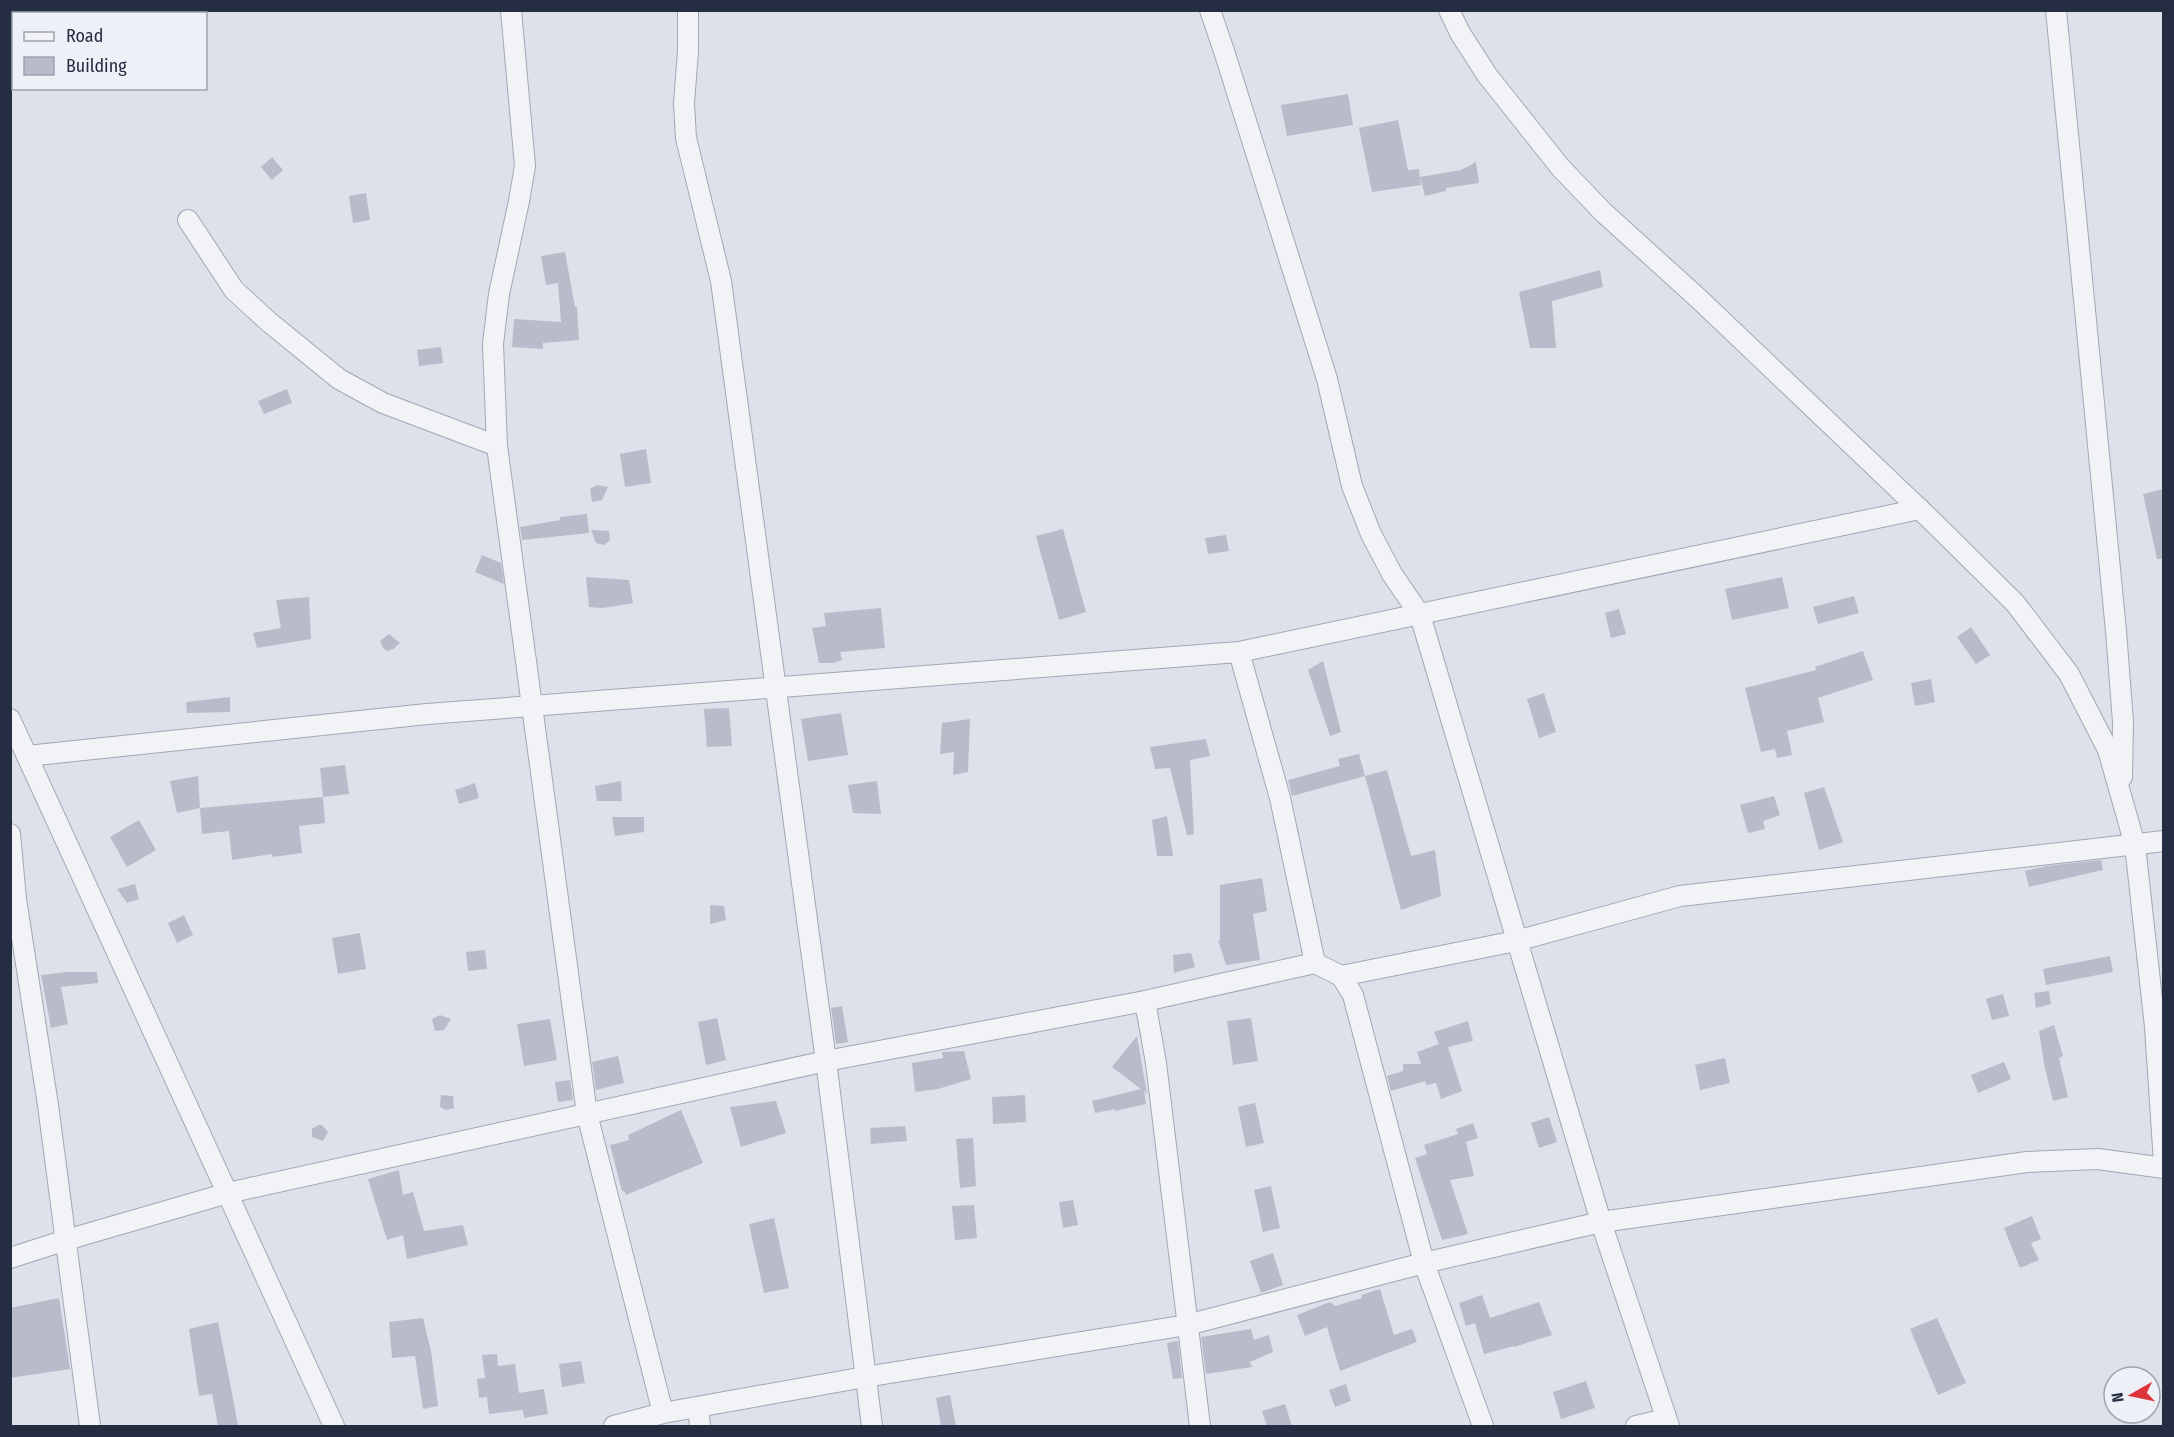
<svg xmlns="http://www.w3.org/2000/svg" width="2174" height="1437" font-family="'Fira Sans Condensed',sans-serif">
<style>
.building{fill:#b8bcca}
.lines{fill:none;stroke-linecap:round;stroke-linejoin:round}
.minor-casing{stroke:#a3a7b4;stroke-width:22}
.minor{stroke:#f1f3f7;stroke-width:20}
</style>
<rect width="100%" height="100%" fill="#dee1e9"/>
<!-- building -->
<g class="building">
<polygon points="1348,94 1353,125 1287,136 1281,105"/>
<polygon points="1398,120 1408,170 1419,169 1421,185 1372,192 1359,128"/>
<polygon points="272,157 283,170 272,180 261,167"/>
<polygon points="1476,162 1479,183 1446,188 1446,191 1425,196 1420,177 1461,170"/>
<polygon points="366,193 370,220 353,223 349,196"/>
<polygon points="565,252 575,307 577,307 579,340 543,343 543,349 512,347 514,319 561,322 558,283 546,285 541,256"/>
<polygon points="1600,270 1603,287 1552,301 1556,348 1530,348 1519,292"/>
<polygon points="441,347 443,363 419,366 417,350"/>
<polygon points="287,389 292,403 264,414 258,401"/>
<polygon points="646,449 651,483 625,487 620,454"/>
<polygon points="597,485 608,487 602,500 592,502 590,489"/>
<polygon points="2163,489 2163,559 2157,559 2143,494"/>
<polygon points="587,514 589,533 522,540 520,527 560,520 560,517"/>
<polygon points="1063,529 1086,612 1059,620 1036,536"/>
<polygon points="591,530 609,531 610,540 604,545 596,543"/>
<polygon points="1226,535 1229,551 1208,554 1205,538"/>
<polygon points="482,555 501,563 504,584 475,572"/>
<polygon points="586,577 629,580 633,603 603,608 589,607"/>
<polygon points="1782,577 1789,608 1732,620 1725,589"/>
<polygon points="1854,596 1859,613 1818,624 1813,607"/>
<polygon points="309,597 311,639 257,648 253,633 281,628 276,600"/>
<polygon points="881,608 885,648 840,652 842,660 834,663 819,663 812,628 826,626 824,613"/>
<polygon points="1619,609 1626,634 1611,638 1605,613"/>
<polygon points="1971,627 1990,655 1976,664 1957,637"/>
<polygon points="389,634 400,643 393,649 387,651 383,648 380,641"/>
<polygon points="1863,651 1873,680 1818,698 1824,722 1787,731 1792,755 1777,758 1775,749 1761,752 1745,688 1816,670 1815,667"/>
<polygon points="1323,661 1341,732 1330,736 1308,670"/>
<polygon points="1931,679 1935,702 1915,706 1911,683"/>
<polygon points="1544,693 1556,732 1539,738 1527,699"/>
<polygon points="230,697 230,712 187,713 186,702"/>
<polygon points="729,708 732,746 707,747 704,709"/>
<polygon points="841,713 848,755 808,761 801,719"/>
<polygon points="970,719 968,772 953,775 954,752 940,754 942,723"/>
<polygon points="1206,739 1210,756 1190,760 1194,834 1187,835 1170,768 1155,769 1150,747"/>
<polygon points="1359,754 1365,776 1292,796 1288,780 1340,766 1338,759"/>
<polygon points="345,765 349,794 323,797 320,768"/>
<polygon points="1387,770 1411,856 1435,850 1441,896 1401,910 1365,776"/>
<polygon points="198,776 200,808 177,813 170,781"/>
<polygon points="621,781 622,801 597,801 595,786"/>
<polygon points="877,781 881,814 853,813 848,785"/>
<polygon points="475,783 479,798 459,804 455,790"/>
<polygon points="1824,787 1843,842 1819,850 1804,793"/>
<polygon points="1774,796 1780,815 1763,821 1765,829 1748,833 1740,805"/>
<polygon points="323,797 325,823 299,826 302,853 273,857 272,854 232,860 229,831 202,834 200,808"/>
<polygon points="1167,816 1173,856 1157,856 1152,820"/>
<polygon points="612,817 644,817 644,832 615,836"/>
<polygon points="139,820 156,850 127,867 110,837"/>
<polygon points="2101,860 2103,870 2029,887 2025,871 2046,866"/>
<polygon points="1262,878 1267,911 1253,914 1260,960 1226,965 1218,940 1220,940 1220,885"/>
<polygon points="135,884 139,899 127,903 117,889"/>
<polygon points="710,905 724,906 726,920 710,924"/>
<polygon points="184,915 193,935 177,943 168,923"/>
<polygon points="360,933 366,969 338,974 332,938"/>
<polygon points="485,950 487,969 468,971 466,952"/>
<polygon points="1191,953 1195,967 1174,973 1173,955"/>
<polygon points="2110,956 2113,972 2046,985 2043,969"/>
<polygon points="67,972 97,972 98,983 61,987 68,1024 51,1028 41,975"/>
<polygon points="2049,991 2051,1004 2036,1008 2034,993"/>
<polygon points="2003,994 2009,1016 1992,1020 1986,999"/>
<polygon points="842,1006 848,1042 836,1044 831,1008"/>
<polygon points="440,1015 451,1019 444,1030 435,1031 432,1019"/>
<polygon points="717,1018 726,1060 706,1065 698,1022"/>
<polygon points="1251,1018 1258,1061 1233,1065 1227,1021"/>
<polygon points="550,1019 557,1060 524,1066 517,1024"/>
<polygon points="1468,1021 1473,1041 1448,1047 1462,1091 1441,1099 1436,1083 1426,1085 1425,1081 1391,1091 1387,1076 1403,1071 1403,1064 1421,1064 1417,1052 1439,1044 1434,1032"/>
<polygon points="2054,1025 2063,1056 2059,1058 2068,1097 2053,1101 2044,1064 2039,1031"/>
<polygon points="1137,1036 1147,1094 1144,1091 1146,1104 1115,1111 1115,1109 1095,1113 1092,1101 1141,1089 1112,1067"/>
<polygon points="964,1051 971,1079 938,1089 915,1092 912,1063 943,1058 942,1052"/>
<polygon points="618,1056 624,1083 596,1090 592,1062"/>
<polygon points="1725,1058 1730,1083 1700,1090 1695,1065"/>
<polygon points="2004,1062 2011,1079 1978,1093 1971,1075"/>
<polygon points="570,1080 573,1100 558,1102 555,1082"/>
<polygon points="441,1095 453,1096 454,1108 446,1110 440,1107"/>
<polygon points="1025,1095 1026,1122 993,1124 992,1097"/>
<polygon points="776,1101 786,1133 741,1147 730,1107"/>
<polygon points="1255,1103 1264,1143 1246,1147 1238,1107"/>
<polygon points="681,1110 703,1163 626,1195 624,1191 622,1191 610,1145 629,1140 628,1135"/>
<polygon points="1549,1117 1557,1142 1539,1148 1531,1123"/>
<polygon points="1473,1123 1478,1138 1466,1142 1474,1176 1450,1180 1468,1234 1442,1240 1415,1158 1427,1154 1424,1145 1458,1134 1456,1129"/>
<polygon points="318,1125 322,1125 328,1132 323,1141 312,1137 312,1129"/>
<polygon points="905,1126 907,1141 871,1144 870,1128"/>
<polygon points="973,1138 976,1186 960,1188 956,1139"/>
<polygon points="399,1170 403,1195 413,1192 424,1231 463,1225 468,1245 407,1259 403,1235 387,1240 368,1179"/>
<polygon points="1271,1186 1280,1228 1263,1232 1254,1190"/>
<polygon points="1073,1200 1078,1225 1063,1228 1059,1202"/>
<polygon points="974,1205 977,1238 955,1240 952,1206"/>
<polygon points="2032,1216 2041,1239 2031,1243 2039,1260 2020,1268 2004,1228"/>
<polygon points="774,1218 789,1288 764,1293 749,1224"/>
<polygon points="1273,1253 1283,1285 1261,1293 1250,1261"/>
<polygon points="1380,1289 1394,1335 1412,1329 1417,1342 1340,1371 1327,1327 1305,1336 1297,1315 1330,1302 1335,1306 1362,1298 1361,1295"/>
<polygon points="1482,1295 1490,1318 1539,1302 1552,1335 1514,1347 1514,1346 1484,1354 1475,1323 1466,1326 1459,1303"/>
<polygon points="59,1298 70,1369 10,1378 10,1308"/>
<polygon points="423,1318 431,1351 438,1406 423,1409 415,1356 392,1358 389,1322"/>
<polygon points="1937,1318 1966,1383 1938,1395 1910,1329"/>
<polygon points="218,1322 232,1393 238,1426 218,1426 212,1394 199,1396 189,1329"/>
<polygon points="1251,1329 1254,1340 1269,1335 1273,1352 1250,1362 1252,1367 1206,1374 1201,1337"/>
<polygon points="1178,1341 1182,1378 1173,1379 1167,1343"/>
<polygon points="497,1354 498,1366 515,1364 519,1393 544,1389 548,1414 524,1418 523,1410 489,1414 487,1397 479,1398 477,1379 485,1378 482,1355"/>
<polygon points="581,1361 585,1383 562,1387 559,1364"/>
<polygon points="1586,1381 1595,1408 1561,1419 1553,1392"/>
<polygon points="1346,1384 1351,1401 1335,1407 1329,1390"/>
<polygon points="950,1395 956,1426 941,1426 936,1398"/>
<polygon points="1285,1404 1292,1426 1267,1426 1262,1411"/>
</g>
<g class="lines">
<!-- minor casing -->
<g class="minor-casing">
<g id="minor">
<polyline points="688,10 688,51 684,103 686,138 721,281 826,1061 872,1426"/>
<polyline points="1210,10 1224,51 1327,379 1352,486 1371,534 1392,574 1420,615 1601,1222 1669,1426"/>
<polyline points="1449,10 1460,33 1487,75 1560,167 1603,212 1699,299 1930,519 2015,603 2069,674 2108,750 2135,845 2155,1027 2164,1163"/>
<polyline points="2056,10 2116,631 2123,722 2122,777"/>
<polyline points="188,220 234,290 269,322 339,379 383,403 497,446 493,344 499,294 519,201 525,166 511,10"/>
<polyline points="497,446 587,1114 663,1413"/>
<polyline points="10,719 334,1426"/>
<polyline points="27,756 427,714 1239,652"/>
<polyline points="10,834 16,899 48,1105 90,1426"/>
<polyline points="1341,976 1516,941 1680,896 2164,841"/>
<polyline points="1145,1001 1156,1063 1200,1426"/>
<polyline points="10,1258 66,1240 228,1193 826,1061 1145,1001 1315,963"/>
<polyline points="698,1407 700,1426"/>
<polyline points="614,1426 663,1413 865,1377 1187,1325 1424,1263 1601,1222 2027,1162 2098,1159 2164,1168"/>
<polyline points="1483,1426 1424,1263 1353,995 1341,976 1315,963 1280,798 1239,652 1920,509"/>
<polyline points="1636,1426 1666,1419"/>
</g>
</g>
<!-- minor -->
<use href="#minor" class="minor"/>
</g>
<!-- border -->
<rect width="2174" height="1437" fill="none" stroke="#252d42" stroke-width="24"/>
<!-- legend -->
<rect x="12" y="12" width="195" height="78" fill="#eef0f7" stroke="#9ea2af" stroke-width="1.5"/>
<rect x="24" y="32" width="30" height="9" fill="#f1f3f7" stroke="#9ea2af" stroke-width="1.5"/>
<text x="66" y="42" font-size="18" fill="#252d42">Road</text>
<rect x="24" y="57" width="30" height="18" fill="#b8bcca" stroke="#9ea2af" stroke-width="1.5"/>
<text x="66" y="72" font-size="18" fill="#252d42">Building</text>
<!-- north arrow -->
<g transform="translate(2132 1395) rotate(261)"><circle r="28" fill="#eef0f7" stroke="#9ea2af" stroke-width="1.5"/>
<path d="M0-4.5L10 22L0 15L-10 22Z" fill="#dd353b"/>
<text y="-9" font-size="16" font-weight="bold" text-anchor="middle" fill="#252d42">N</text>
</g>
</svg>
